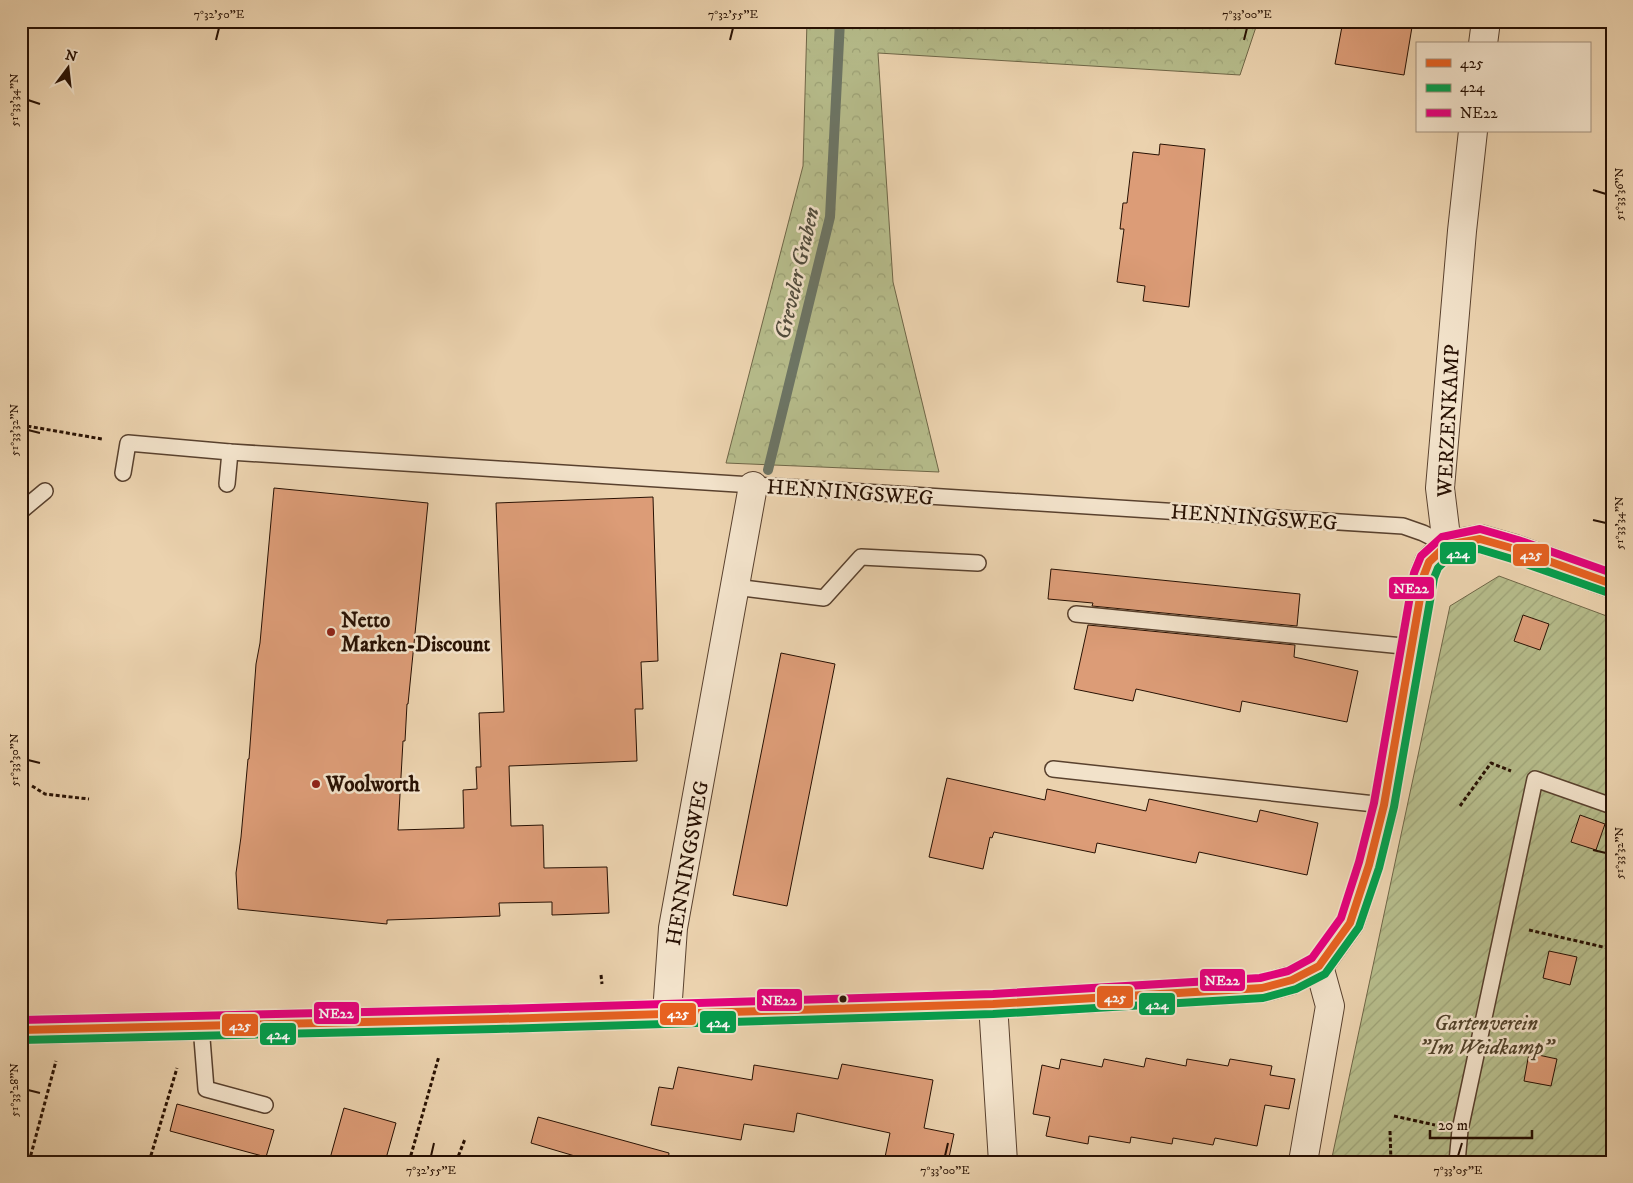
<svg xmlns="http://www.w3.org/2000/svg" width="1633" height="1183" font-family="'IM FELL DW Pica',serif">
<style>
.forest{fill:url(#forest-crowns);stroke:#6f6647}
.garden{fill:url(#garden-furrows);stroke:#6f6647}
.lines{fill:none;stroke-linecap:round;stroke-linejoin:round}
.stream{stroke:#6c7565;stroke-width:10}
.building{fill:#dc9c77;stroke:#281103}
.service-casing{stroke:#59412e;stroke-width:18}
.minor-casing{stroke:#59412e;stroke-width:30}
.tertiary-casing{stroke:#59412e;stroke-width:30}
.path{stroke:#281103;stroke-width:3;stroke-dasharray:4 2.5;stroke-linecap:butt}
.service{stroke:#f2e2ca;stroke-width:15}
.minor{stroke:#f2e2ca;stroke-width:28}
.tertiary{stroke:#f2e2ca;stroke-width:28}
.bus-1-casing{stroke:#f2e2ca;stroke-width:11}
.bus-2-casing{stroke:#f2e2ca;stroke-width:11}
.bus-3-casing{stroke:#f2e2ca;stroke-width:11}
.bus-1{stroke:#e86120;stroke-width:8}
.bus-2{stroke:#029f4d;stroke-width:8}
.bus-3{stroke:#e5007d;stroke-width:8}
.ticks{fill:none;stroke:#281103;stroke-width:2}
.poi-dot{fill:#8f2418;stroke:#f2e2ca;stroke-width:2}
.bus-dot{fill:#281103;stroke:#f2e2ca;stroke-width:2}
.labels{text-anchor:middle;stroke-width:5;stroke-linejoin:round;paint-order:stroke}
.street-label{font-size:21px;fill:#281103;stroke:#f2e2ca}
.poi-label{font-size:21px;font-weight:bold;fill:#281103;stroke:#f2e2ca;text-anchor:start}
.park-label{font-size:21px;font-style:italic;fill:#53442c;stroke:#f2e2ca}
.water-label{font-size:22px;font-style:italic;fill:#504b3c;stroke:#f2e2ca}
.line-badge{stroke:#f2e2ca;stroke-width:2}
.badge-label{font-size:14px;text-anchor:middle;font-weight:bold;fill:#fff}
.neatline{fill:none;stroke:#281103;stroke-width:2}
.ticks-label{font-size:12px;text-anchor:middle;fill:#281103}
</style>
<defs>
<pattern id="forest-crowns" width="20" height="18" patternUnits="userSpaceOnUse" patternTransform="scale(1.25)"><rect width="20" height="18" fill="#b6bc8b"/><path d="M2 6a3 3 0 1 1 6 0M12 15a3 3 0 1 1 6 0" fill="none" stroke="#9ca176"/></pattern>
<pattern id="garden-furrows" width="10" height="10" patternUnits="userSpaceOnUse" patternTransform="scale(1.25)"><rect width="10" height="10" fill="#b6bc8b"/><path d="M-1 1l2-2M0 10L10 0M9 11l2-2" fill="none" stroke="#9ca176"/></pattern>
</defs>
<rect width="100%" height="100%" fill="#ebd2ae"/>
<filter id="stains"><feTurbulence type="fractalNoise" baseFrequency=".004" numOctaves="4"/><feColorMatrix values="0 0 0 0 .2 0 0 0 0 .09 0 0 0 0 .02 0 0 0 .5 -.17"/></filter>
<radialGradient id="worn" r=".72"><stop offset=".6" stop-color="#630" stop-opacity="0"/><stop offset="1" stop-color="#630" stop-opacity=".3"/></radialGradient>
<!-- forest -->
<polygon class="forest" points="807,21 1258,21 1240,75 878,53 893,282 939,472 726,463 803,166"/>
<!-- garden -->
<polygon class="garden" points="1499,576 1612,618 1612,1162 1331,1162 1450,606"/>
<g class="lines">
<!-- stream -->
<polyline class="stream" points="768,470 830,217 840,21"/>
</g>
<!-- building -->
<g class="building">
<polygon points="1343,21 1413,21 1404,75 1335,64"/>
<polygon points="1160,144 1205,149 1189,307 1143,301 1145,286 1117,282 1124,229 1120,229 1123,203 1127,203 1133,152 1159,155"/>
<polygon points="274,488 428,503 408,704 407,704 405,741 403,741 398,830 464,828 463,790 477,789 476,767 481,767 479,713 504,712 496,503 653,497 658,661 641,662 643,709 635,709 637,761 509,766 511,826 543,825 544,868 607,867 609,913 552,915 552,902 499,903 500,916 387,920 387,924 238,909 236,873 241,837 248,759 249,759 256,664 260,643"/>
<polygon points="1051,569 1300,594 1297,626 1092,606 1093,603 1048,599"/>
<polygon points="1523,615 1549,624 1540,650 1514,641"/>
<polygon points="1088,625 1295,645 1294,657 1358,671 1347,722 1242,701 1240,712 1136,689 1133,701 1074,689"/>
<polygon points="781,653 835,664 787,906 733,895"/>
<polygon points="947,778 1045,800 1047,789 1146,811 1149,799 1257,822 1260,810 1318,823 1307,875 1199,852 1196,863 1097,843 1095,853 994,832 992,838 990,837 983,869 929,857"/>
<polygon points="1580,815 1605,824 1596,850 1571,842"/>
<polygon points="1549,951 1577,957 1570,985 1543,978"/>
<polygon points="1529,1053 1557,1059 1551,1086 1524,1081"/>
<polygon points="1146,1058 1186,1066 1187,1059 1228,1066 1230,1059 1272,1066 1270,1075 1295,1079 1289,1109 1265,1105 1257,1146 1215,1138 1213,1145 1173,1138 1172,1144 1131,1137 1130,1143 1089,1136 1088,1144 1046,1136 1050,1117 1033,1114 1042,1065 1059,1069 1061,1059 1102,1067 1104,1059 1144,1067"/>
<polygon points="842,1064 933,1080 924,1128 954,1134 948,1162 884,1162 890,1133 797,1113 794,1132 744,1124 741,1140 651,1125 659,1087 673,1089 678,1067 752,1080 754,1065 838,1079"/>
<polygon points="177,1104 274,1130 266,1157 170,1131"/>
<polygon points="344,1108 396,1123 385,1162 329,1162"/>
<polygon points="538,1117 669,1153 668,1162 595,1162 531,1143"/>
</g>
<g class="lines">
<!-- service casing -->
<g class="service-casing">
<g id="service">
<polyline points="123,473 128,443 230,452 1403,526 1423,533 1447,545"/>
<polyline points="227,484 230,452"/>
<polyline points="21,511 45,491"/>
<polyline points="735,587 824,598 861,557 978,563"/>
<polyline points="1076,614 1413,647"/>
<polyline points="1053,769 1384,805"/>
<polyline points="201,1026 206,1089 265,1105"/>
<polyline points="1457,1162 1460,1130 1535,779 1612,806"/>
</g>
</g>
<!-- minor casing -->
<g class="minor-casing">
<g id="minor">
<polyline points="1483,44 1486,21"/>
<polyline points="1447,545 1440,488 1462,231 1473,131"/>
<polyline points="993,1004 1003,1162"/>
<polyline points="667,1013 673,928 753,486"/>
<polyline points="1303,1162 1330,1006 1319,966"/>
</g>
</g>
<!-- tertiary casing -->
<g class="tertiary-casing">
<polyline id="tertiary" points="21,1030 496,1019 993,1004 1262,988 1292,980 1319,966 1350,923 1369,865 1384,805 1424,575 1429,562 1447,545 1480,539 1515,549 1612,584"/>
</g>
<!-- path -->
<g class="path">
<polyline points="21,425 102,439"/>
<polyline points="32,786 45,794 89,799"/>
<polyline points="1460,806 1491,763 1511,771"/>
<polyline points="1529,930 1612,949"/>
<polyline points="601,975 602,984"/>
<polyline points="1394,1116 1435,1125"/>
<polyline points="1390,1131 1391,1162"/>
<polyline points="410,1158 423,1162"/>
<polyline points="29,1162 56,1061"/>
<polyline points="149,1162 177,1068"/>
<polyline points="409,1162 439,1056"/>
<polyline points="456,1162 465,1139"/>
</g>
<!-- service -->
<use href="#service" class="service"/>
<!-- minor -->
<use href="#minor" class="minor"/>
<!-- tertiary -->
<use href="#tertiary" class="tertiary"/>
<!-- bus-1 casing -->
<g class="bus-1-casing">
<g id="bus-1">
<polyline points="1447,545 1480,539 1515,549 1612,584"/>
<polyline points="21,1030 496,1019 993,1004 1262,988 1292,980 1319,966 1350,923 1369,865 1384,805 1424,575 1429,562 1447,545"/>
</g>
</g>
<!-- bus-2 casing -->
<g class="bus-2-casing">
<g id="bus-2">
<polyline points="1449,555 1479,549 1512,559 1609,593"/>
<polyline points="21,1040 496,1029 993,1014 1263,998 1296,989 1325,974 1359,927 1379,868 1394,807 1434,578 1438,568 1454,552"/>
</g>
</g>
<!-- bus-3 casing -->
<g class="bus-3-casing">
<polyline id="bus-3" points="21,1020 496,1009 993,994 1260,978 1288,971 1312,958 1341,918 1359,862 1374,803 1414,573 1421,556 1442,537 1480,529 1518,540 1612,573"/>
</g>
<!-- bus-1 -->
<use href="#bus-1" class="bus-1"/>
<!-- bus-2 -->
<use href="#bus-2" class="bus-2"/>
<!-- bus-3 -->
<use href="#bus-3" class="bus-3"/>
</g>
<!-- ticks -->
<path class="ticks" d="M216,40L219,28M730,40L733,28M1244,40L1247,28M28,100L40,104M1593,190L1606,194M28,430L40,433M1593,520L1606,523M28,760L40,763M1593,850L1606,853M28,1090L40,1093M431,1156L434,1143M945,1156L948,1143M1458,1156L1462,1143"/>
<!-- markers -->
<g class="poi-dot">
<circle cx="331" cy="632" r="5"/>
<circle cx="316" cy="784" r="5"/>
</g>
<circle class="bus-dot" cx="843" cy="999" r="4.5"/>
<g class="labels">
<!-- street labels -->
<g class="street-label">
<text transform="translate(1448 421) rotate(-87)" y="7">WERZENKAMP</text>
<text transform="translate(850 492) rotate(4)" y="7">HENNINGSWEG</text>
<text transform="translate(1254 517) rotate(4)" y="7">HENNINGSWEG</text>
<text transform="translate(687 863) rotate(-80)" y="7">HENNINGSWEG</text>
</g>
<!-- poi labels -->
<g class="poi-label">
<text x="341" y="627">Netto<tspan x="341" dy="24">Marken-Discount</tspan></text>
<text x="326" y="791">Woolworth</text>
</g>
<!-- park labels -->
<g class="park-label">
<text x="1486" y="1030">Gartenverein<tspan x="1486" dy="24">"Im Weidkamp"</tspan></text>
</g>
<!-- water labels -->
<g class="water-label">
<text transform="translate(796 273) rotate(-77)" y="8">Greveler Graben</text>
</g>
</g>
<g class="line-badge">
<rect x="1439" y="541" width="38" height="24" rx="5" fill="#029f4d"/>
<rect x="1512" y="543" width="38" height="24" rx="5" fill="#e86120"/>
<rect x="1388" y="576" width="47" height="24" rx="5" fill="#e5007d"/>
<rect x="1199" y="968" width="47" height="24" rx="5" fill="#e5007d"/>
<rect x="1096" y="985" width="38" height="24" rx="5" fill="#e86120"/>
<rect x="756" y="988" width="47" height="24" rx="5" fill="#e5007d"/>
<rect x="1138" y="992" width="38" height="24" rx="5" fill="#029f4d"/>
<rect x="313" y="1001" width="47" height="24" rx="5" fill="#e5007d"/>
<rect x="659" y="1002" width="38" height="24" rx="5" fill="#e86120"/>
<rect x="699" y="1010" width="38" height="24" rx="5" fill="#029f4d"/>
<rect x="221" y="1013" width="38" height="24" rx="5" fill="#e86120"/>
<rect x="259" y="1022" width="38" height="24" rx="5" fill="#029f4d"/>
</g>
<g class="badge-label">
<text x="1458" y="558">424</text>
<text x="1531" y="559">425</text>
<text x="1411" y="593">NE22</text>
<text x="1222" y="985">NE22</text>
<text x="1115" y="1002">425</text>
<text x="779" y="1005">NE22</text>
<text x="1157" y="1009">424</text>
<text x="336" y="1018">NE22</text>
<text x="678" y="1018">425</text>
<text x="718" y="1027">424</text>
<text x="240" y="1030">425</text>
<text x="278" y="1039">424</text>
</g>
<!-- margin -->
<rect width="1633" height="1183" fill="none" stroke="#ebd2ae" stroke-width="55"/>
<!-- legend -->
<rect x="1416" y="42" width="175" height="90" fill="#f2e2ca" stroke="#a18e7a"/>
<rect x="1426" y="59" width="25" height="8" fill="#e86120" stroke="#a18e7a"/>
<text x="1460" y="68" font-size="15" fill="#281103">425</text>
<rect x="1426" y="84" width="25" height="8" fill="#029f4d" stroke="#a18e7a"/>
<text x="1460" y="92" font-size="15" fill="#281103">424</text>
<rect x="1426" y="109" width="25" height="8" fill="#e5007d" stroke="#a18e7a"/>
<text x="1460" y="118" font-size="15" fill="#281103">NE22</text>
<!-- north arrow -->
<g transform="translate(68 68) rotate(15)" stroke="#f2e2ca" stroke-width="4" paint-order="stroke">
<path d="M0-4L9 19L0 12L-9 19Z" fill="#281103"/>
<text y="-8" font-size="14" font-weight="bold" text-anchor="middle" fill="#281103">N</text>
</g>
<!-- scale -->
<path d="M1430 1130v8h102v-8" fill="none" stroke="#281103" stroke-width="2.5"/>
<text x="1438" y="1130" font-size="15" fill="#281103" stroke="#f2e2ca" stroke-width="4" paint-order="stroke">20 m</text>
<rect x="28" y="28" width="1578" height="1128" class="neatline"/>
<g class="ticks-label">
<text x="219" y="18">7°32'50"E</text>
<text x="733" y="18">7°32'55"E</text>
<text x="1247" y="18">7°33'00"E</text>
<text transform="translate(14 100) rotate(-90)" y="4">51°33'34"N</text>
<text transform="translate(1619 194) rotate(-90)" y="4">51°33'36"N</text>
<text transform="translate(14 430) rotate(-90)" y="4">51°33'32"N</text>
<text transform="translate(1619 523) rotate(-90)" y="4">51°33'34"N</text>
<text transform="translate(14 760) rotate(-90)" y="4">51°33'30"N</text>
<text transform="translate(1619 853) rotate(-90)" y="4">51°33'32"N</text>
<text transform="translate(14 1090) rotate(-90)" y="4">51°33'28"N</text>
<text x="431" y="1174">7°32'55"E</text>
<text x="945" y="1174">7°33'00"E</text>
<text x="1458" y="1174">7°33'05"E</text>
</g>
<rect width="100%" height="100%" filter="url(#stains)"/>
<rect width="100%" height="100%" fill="url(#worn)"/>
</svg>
